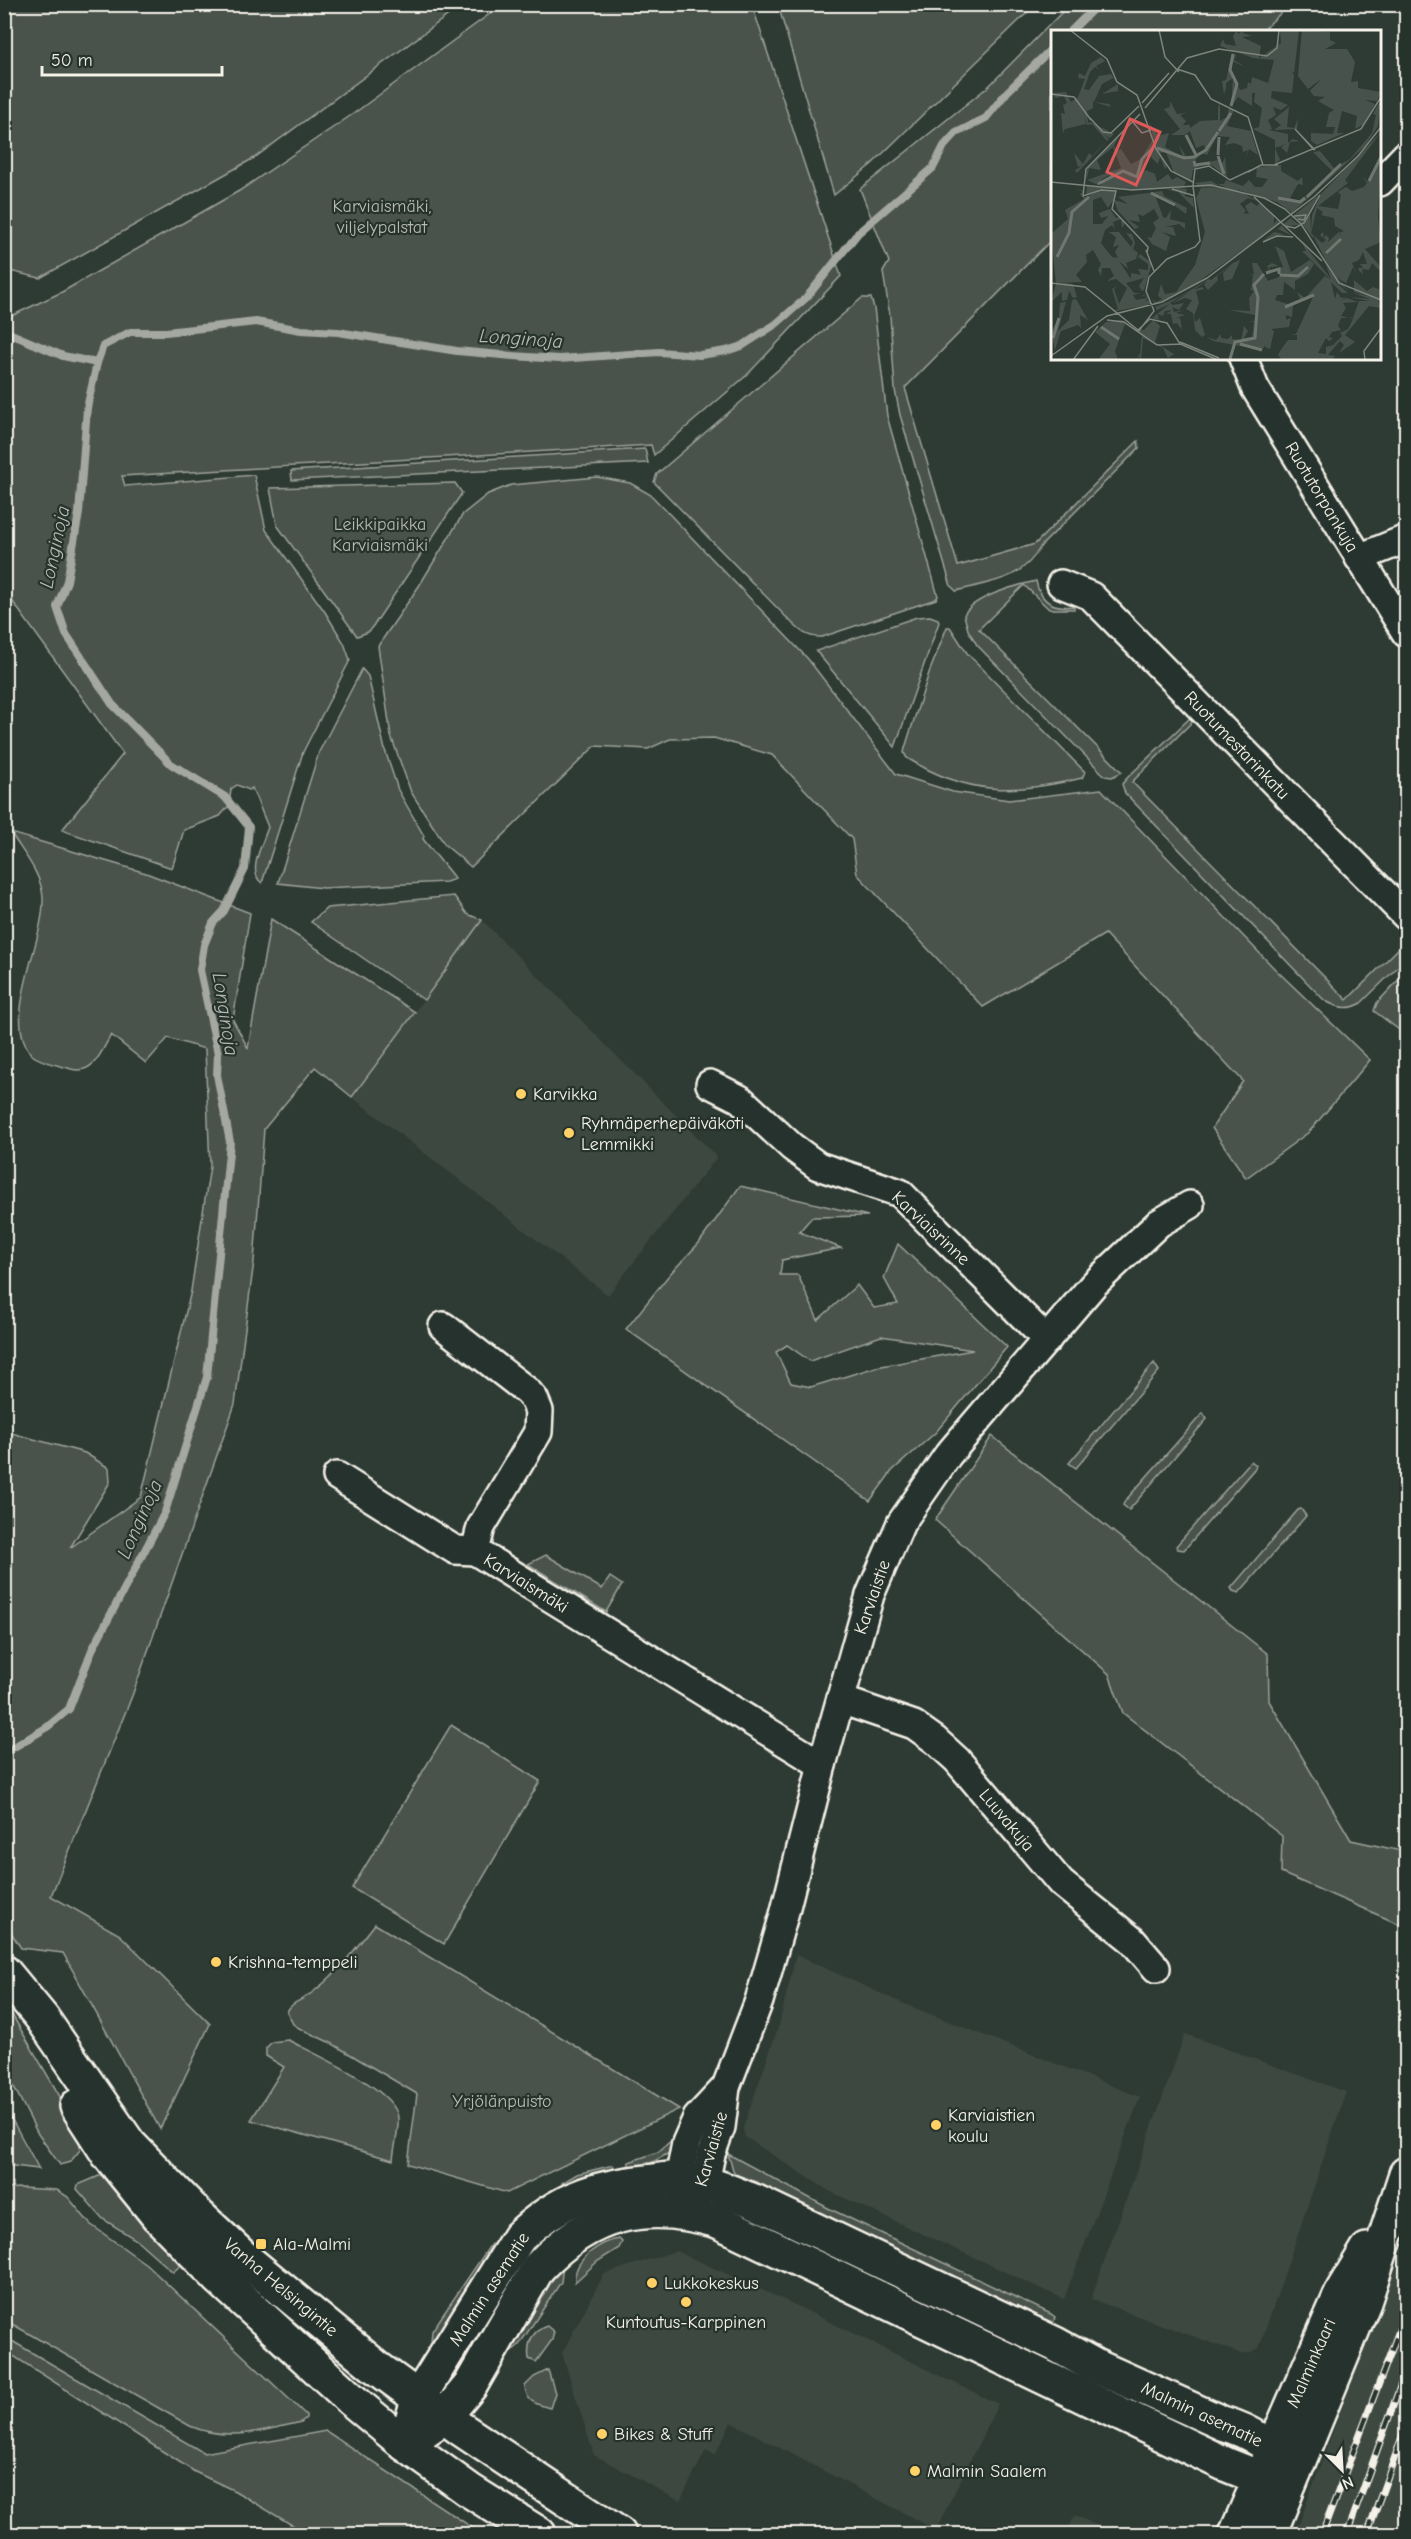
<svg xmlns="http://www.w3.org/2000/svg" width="1411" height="2539" font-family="'Comic Neue',sans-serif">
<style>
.built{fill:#3c4841}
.green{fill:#48524c;stroke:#9ea29a;stroke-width:1.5;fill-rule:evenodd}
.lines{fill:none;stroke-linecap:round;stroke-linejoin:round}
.stream{stroke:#a4a8a0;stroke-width:8}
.street-casing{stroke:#f4f1e8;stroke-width:32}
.secondary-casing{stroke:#f4f1e8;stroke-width:38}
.street{stroke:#26332d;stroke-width:27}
.secondary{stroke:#26332d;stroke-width:33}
.rail-casing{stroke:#f4f1e8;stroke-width:7}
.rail{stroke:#26332d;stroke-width:4.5;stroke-dasharray:14;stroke-linecap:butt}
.poi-dot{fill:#ffd166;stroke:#26332d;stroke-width:2}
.labels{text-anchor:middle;stroke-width:4.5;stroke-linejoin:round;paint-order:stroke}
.park-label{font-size:18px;fill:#b8b9b1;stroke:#26332d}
.street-label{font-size:18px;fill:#f4f1e8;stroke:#26332d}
.poi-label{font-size:18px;fill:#f4f1e8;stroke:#26332d;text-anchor:start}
.water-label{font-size:20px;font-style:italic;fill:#b8bab2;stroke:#26332d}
.inset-river{fill:none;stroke:#6f7770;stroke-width:3}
.inset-road{fill:none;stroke:#7d847c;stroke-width:1.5}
.view{fill:#de5a58;fill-opacity:0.15;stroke:#de5a58;stroke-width:3}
.inset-edge{fill:none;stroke:#f4f1e8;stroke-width:3}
</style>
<rect width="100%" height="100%" fill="#2e3b34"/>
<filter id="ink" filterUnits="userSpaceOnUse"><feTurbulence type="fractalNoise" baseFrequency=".0167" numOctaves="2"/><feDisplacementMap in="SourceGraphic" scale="12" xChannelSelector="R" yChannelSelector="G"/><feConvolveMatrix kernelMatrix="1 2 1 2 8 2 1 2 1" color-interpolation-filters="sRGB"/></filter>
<g filter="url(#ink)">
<!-- built -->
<g class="built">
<polygon points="482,920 717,1157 608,1295 352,1097"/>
<polygon points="796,1955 902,2003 1140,2097 1064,2299 829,2191 745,2137 743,2128 779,2025"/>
<polygon points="1185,2034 1346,2092 1262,2340 1259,2348 1250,2353 1242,2354 1091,2299"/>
<polygon points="1406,2243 1406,2534 1295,2534 1331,2437"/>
<polygon points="676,2251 795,2305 998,2404 936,2530 731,2422 715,2455 706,2450 680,2501 594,2455 562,2353 604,2274"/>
<polygon points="1075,2515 1114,2534 1066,2534"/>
</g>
<!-- green -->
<g class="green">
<path d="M1070,4L1289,5L1262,31L1052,32V239L905,388L958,566L1035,544L1138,441L1139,448L1041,546C1022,581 992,581 956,591L951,586L900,415L895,390L890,316L883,272L889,262L860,189L989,86Z"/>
<polygon points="4,5 5,4 462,5 254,158 40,278 5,270"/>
<path d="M502,5H752L841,276L747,375L654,455L651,445L122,476L125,486L254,475L266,530L325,612L344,643L350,660L303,752L262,883C246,872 264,841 268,827L252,788L249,790L237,785L231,789L229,806L220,816L184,830L172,868L62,830L123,754L5,591V319L62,292L239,191L353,114Z"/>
<polygon points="778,5 778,4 1035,5 872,164 834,195"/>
<path d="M862,298H871L874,308L887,416L938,596L936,599L822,637C806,638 798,629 787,618L654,482L657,474Z"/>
<polygon points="645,449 648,463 292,480 291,471"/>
<polygon points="597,477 630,483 651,495 808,659 896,774 953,792 1009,800 1101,789 1274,968 1370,1060 1309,1132 1246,1178 1212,1128 1243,1081 1105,934 983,1007 857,874 852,839 772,755 714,738 670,739 648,749 595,746 471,867 445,845 411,792 391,736 378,646 419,586 463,514 488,494 511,485"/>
<polygon points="455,483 462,493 376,622 368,632 357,636 277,525 270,488"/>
<path d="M1036,581C1040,602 1053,609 1074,606V609H1049L1024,585L979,629L1122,772L1112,777L1105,776L977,645L968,630L964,615C972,597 1018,585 1036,581Z"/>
<polygon points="930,616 938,619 939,622 895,747 816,651 917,617"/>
<path d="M947,627H950L967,653L1085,772L1082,778C1015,794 968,796 907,758L904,753L905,748L929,673Z"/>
<polygon points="362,669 368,676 385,750 398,790 424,836 423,839 455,879 446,882 323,888 278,883 319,752"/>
<path d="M1190,718L1195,719L1132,782L1347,1000L1406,941V959L1360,1004C1347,1011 1335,1007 1324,1000L1125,793L1122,784L1129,776Z"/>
<path d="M11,833L146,873L250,913L233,1020L248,1048L271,919L415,1012L352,1097L315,1067L264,1129L254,1261L235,1404L132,1696L51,1896L120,1935L210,2024L160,2129L63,1953L21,1948L5,1923L4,1431L85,1453L109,1468L110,1482L70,1548L141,1497L191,1291L210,1166L205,1049L168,1038L146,1063L111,1035C101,1052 94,1075 71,1069C59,1065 42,1063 32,1055C0,1018 45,942 43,898C42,874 23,853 11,833Z"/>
<polygon points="454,896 467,914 482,920 424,1000 311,922 327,908"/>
<polygon points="1406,972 1406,1035 1374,1011 1377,1003"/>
<path d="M740,1186L868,1216L812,1217L799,1232L841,1248L782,1260L780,1275H798L818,1320L857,1285L874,1308L898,1304L884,1278L898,1244L1007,1347L936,1432L892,1471L870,1501L626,1329L669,1275L699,1243ZM881,1336L973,1350L876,1367L811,1387L791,1383L776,1352L787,1345L810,1361Z"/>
<polygon points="1154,1363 1159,1371 1076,1468 1069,1463"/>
<polygon points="1203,1413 1207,1419 1129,1510 1123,1505 1125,1501"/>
<polygon points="992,1436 1268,1654 1269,1701 1351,1840 1406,1852 1406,1927 1281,1873 1282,1836 1123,1713 1109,1674 935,1520"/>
<polygon points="1251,1461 1256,1465 1255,1468 1184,1550 1178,1549 1176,1546"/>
<polygon points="1301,1509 1306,1516 1239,1593 1233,1591 1231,1588 1298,1510"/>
<polygon points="546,1555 602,1589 610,1577 622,1585 606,1612 528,1564"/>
<polygon points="451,1725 540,1781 444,1944 352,1888"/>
<path d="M375,1924L679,2109L507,2193L408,2164L417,2094L333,2044L299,2028L293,2024L287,2012C291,2002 301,2001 309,1995C335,1977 356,1948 375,1924Z"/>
<polygon points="4,2001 79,2129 80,2150 70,2162 60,2165 38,2134 5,2069"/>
<path d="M288,2040C313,2053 397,2090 398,2118C399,2131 394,2147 393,2160L251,2120L284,2067L266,2056V2048L272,2042Z"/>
<polygon points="5,2107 39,2169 5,2165"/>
<polygon points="673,2139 671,2152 651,2163 628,2169 629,2162 658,2152"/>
<polygon points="728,2154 828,2208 1051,2314 1055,2317 1050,2330 738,2178 733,2170"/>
<polygon points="613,2165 616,2170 564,2188 562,2183 577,2174"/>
<polygon points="113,2170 181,2265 173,2272 138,2241 103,2219 77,2189 78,2185"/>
<path d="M20,2188L57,2190L68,2197L90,2224L146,2264L306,2415V2418L301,2422C262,2431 228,2442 190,2426L5,2320V2189Z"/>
<path d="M619,2239L622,2242L619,2248L598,2261L575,2282C573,2259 600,2242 619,2239Z"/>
<polygon points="491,2244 496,2248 440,2334 431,2343 432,2331"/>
<polygon points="563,2264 561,2282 519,2345 512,2351 509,2349 546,2285"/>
<path d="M547,2326L554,2332L552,2340L536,2362L529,2359C527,2344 531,2331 547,2326Z"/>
<polygon points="5,2337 204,2453 326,2431 482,2534 307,2534 235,2491 195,2472 9,2353 5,2354"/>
<path d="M548,2370L555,2393L550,2408C536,2404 526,2402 525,2386L534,2377Z"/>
</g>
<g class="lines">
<!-- stream -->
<g class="stream">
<polyline points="1070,32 1098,4"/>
<polyline points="4,331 63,356 97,363"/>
<polyline points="4,1753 46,1728 69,1709 92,1650 165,1512 207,1377 230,1142 217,1075 218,1054 200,970 204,945 213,923 224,911 245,869 249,827 225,797 171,764 112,704 66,634 57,607 67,581 79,513 87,408 97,363 103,346 130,332 166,332 256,322 301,330 338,332 457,351 513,356 559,359 659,352 700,355 726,351 742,346 776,324 807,297 858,233 933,168 944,146 956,133 986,118 1007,92 1052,48"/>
</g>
<!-- street casing -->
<g class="street-casing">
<g id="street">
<polyline points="1380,182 1406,155"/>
<polyline points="1243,358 1255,388 1406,633"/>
<polyline points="1359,558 1406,539"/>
<polyline points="1061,584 1091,596 1406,916"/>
<polyline points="710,1084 740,1099 792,1147 818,1166 900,1193 1047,1340"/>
<polyline points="443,1326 527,1391 534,1399 539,1411 538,1432 481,1527 475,1551 822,1765"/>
<polyline points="337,1476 455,1550 475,1551"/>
<polyline points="841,1700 914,1725 935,1740 957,1760 1061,1883 1132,1940 1156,1968"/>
<polyline points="683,2197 679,2179 686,2143 697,2118 726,2087"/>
<polyline points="695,2199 705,2183 711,2154 721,2127 726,2087 759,2001 784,1915 822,1765 870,1595 901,1523 948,1455 1094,1284 1159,1223 1190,1205"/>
</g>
</g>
<!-- secondary casing -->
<g class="secondary-casing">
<g id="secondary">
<polyline points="4,1972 42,2018 129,2144 199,2216 244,2258 376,2367 461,2429 619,2534"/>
<polyline points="77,2106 108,2154 158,2216 218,2277 352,2400 405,2444 469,2490 539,2534"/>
<path d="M405,2444L419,2397L519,2237C558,2200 594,2187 647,2182C657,2181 669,2178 679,2179C705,2180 730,2192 754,2201L1055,2344L1093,2365L1222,2423C1254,2432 1273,2447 1294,2472"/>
<path d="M405,2444L444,2417L470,2386L538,2268C590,2212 646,2200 718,2221L1225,2464L1260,2478L1294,2472"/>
<polyline points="1236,2534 1343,2290 1367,2250"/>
<polyline points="1269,2534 1364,2302 1406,2174"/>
</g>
</g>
<!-- street -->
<use href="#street" class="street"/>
<!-- secondary -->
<use href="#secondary" class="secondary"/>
<!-- rail casing -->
<g class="rail-casing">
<g id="rail">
<polyline points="1322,2534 1406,2312"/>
<polyline points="1347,2534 1406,2370"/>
<polyline points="1367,2534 1406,2426"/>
</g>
</g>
<!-- rail -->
<use href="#rail" class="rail"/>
</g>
</g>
<!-- markers -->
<g class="poi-dot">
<circle cx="521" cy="1094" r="6"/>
<circle cx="569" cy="1133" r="6"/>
<circle cx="216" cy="1962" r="6"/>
<circle cx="936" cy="2125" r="6"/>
<rect x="255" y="2238" width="12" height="12" rx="3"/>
<circle cx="652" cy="2283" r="6"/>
<circle cx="686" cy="2302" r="6"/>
<circle cx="602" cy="2434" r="6"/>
<circle cx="915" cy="2471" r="6"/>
</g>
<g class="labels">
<!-- park labels -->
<g class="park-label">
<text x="382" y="212">Karviaismäki,<tspan x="382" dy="21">viljelypalstat</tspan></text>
<text x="380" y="530">Leikkipaikka<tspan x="380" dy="21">Karviaismäki</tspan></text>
<text x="502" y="2107">Yrjölänpuisto</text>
</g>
<!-- street labels -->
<g class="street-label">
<text transform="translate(1322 497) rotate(59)" y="6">Ruotutorpankuja</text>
<text transform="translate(1237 745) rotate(46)" y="6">Ruotumestarinkatu</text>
<text transform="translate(931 1228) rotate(43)" y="6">Karviaisrinne</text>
<text transform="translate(526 1583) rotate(32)" y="6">Karviaismäki</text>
<text transform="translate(872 1597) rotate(-71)" y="6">Karviaistie</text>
<text transform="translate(1007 1820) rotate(50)" y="6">Luuvakuja</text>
<text transform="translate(711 2149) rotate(-74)" y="6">Karviaistie</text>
<text transform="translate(281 2287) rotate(40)" y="6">Vanha Helsingintie</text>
<text transform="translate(489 2289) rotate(-57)" y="6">Malmin asematie</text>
<text transform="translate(1311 2363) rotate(-66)" y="6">Malminkaari</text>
<text transform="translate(1202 2414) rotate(25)" y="6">Malmin asematie</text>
</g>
<!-- poi labels -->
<g class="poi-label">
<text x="533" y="1100">Karvikka</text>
<text x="581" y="1129">Ryhmäperhepäiväkoti<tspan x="581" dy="21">Lemmikki</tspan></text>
<text x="228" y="1968">Krishna-temppeli</text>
<text x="948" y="2121">Karviaistien<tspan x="948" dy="21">koulu</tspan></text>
<text x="273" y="2250">Ala-Malmi</text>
<text x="664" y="2289">Lukkokeskus</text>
<text x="686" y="2328" text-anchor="middle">Kuntoutus-Karppinen</text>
<text x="614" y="2440">Bikes &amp; Stuff</text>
<text x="927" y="2477">Malmin Saalem</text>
</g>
<!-- water labels -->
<g class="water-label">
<text transform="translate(521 338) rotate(4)" y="7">Longinoja</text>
<text transform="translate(54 547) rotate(-78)" y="7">Longinoja</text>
<text transform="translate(226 1014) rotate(81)" y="7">Longinoja</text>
<text transform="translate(139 1519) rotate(-66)" y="7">Longinoja</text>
</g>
</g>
<!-- overview -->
<g transform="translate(1051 30)">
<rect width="330" height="330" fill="#2e3b34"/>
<path d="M186,0L187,4L193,0L192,3L201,6L191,7L210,16L208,28L230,13L229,0H248L243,43L240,40L243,45L241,63L221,61L220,68L237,75L230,80L222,77L225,85L217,90L221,99L218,100L237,104V113L242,109L248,111L239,112L236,123L230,117L235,114L224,118L229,130L224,134V110L202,99L208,97L211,78L203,72L204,63H201V76L187,67L180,77L182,48L175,53V58L173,64L171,51L175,50L181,23L185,25L183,30L194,37L181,31L180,39L189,60L196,58L197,52L200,54L201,47L217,53L223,30L202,28L169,16L172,9L174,14L185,16L182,6ZM251,0L279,2V10L285,13L274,19H296L304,32L300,52L307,51V58L330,62L326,71L314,70L324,74L313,94L304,99L306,86L291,81L286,103H293L266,115L260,111V103L282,104L284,97H275L278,83L283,80L267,71L274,67L263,66L259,61L270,49L257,59L247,46ZM50,27L54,31L45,36L48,40L44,37L39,42L33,59L38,60L48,46L60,44L67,54V61L51,64L67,54L62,48L51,54L43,72L58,74L60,77L43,72L42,71V78L36,81L37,93L40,92L63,104L59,108L53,105L58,109L26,143L24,140L31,136L27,137L23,123L32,134L38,123L41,126L56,111L41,94L36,95L33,84L35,94L14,99L12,103L10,83L14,84L12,75L16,73L13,66L5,68L0,63L15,62L20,72L27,67L34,49L27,48L28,43L34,46L40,33ZM330,69L327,96L314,116L241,183L226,172L184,159L207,171L197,168L189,174L195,181L192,183L198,184L194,176L200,172L206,176L209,173L223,186V194L226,190L229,193L147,252L120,267L104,274L101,269L105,272L111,269L107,266L110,254L114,264L125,262L144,235L154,202L145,168L150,158H143L168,157H142L147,155L143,153L160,151L167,155H158L178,159L167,154H173L175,150L192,156L198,150L204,157H211L217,149L205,147L206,137L230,135V141L247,151L251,147L252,155L247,154L239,168L249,171L281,141L262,122L269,121L283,138L299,129L321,103L325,85L322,84ZM119,71L126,84L135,83H136L129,85L135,91L132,95H139V98L149,91L167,90V77L169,73V91L176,87L178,78L183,80L176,96L200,101L207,125L198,119L194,130L197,120L192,122L191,116L183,113L174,115L179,107L166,106L156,125L150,123L143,132L145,135L167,130L171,134L174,127L176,148L162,136L152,134L142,140L140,150L123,143L115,122L107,123L116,136L114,139L109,127L107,134L96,123L91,143L95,140L104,144L106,152L117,144L121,150L126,147L135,152L133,156L95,160L140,156L127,158L136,159L134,166L142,168L143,178L127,162L117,160L125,158L90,160L45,159L64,161L65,166L57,178L50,167L42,170V194H51L57,186L50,188L48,183L59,179L65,188L68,187L75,193L78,198L74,193L71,198L70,189L62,192L64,199L61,195L54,200L50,213L61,227L67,228L64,222L68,215L62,217L65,207L58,202H68L80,217L82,212L75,203L81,204L84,213L82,219L87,223L85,229L75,233L77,239L68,231L80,249V243L90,245L87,239L97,240V234L87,227L89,224L101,233L93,260L91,261L88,256L93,248L75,253L83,263H90L82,265L85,270L96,268L95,266H92L91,265L95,266L94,262L97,268L94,271L98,270L101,274L61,282L67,279L61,259L66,256L63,259L68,274L76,258L65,249L56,251L63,246L59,238H51L50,246L47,240L50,234L42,220L35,225L36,232L25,245L31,252L5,253L0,204L17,189L14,180L33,169L29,164L32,162L26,159L27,163L26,159L32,161L31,166L35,167L45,162L35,165L36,156L69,159L50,156L51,150H55L60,147L59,145L51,149L47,155L36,150L70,138L62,117L46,130L50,140L38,138L36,149L35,145L37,137L68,106L63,116L66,121L70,119L80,134L90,129L102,109L104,116L99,94L107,106L118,103L114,117L132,127L128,115L136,128L154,120L153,115L145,118L139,101L134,105H120L129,99L113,79L119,77ZM238,77L236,97L243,98L247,89L246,99L223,100L230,95L223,89ZM330,102L294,150L297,153L267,176L287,179L290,165L287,162L295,157L301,161L313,157L316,153L311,146L317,152L330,127L327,187L330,212L314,219L330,237V242L321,233L318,240L311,239L312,244L308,241L307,238H312L309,234H316L312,222L308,230L301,233L306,245L302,237L295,253L285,247L300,260L284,248L298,261L282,250L297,263H291L280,252L284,269L286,262L290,268L295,267L291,270L296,268L307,272L292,273L295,278L290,286L297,288H290L287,296L290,300L281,302L277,308L279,307L282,309L278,311L275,308L267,323L275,324V317L282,315L291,306L289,303L297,299L302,289L298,287L302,288L308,271H319L298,267L319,269L302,263L317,266L303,262V250L316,261L322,257L330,260V271H327L330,278L318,276L294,305L304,312L288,323L293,315L289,311L277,325L284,326L281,330H231L227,325L231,318L237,310H246V305H240L245,304L263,265L242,275L241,287L234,285L236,290L240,287L238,297L220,299L223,301L219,319L214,317L215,314L211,320L162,311L156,307L165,310L170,304V308L177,309L181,305V309L190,310L193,296L197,301L193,308L201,307L203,292L198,291H203L204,285L178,280L199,281L198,268L203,261L200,260L202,245H198L203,244L201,233H206L217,251L228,247V239L214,242L218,240L216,236L221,233L228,236L218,237L219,240L232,237L224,216L233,221L240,242L259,230L263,234L257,244L244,251V260L233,252L232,265H226L224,270L240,275L250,271L246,262L254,268L274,246L280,250L251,221H255L251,212L280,249L275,235L283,247L262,205V208L252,195L255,191L251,194L243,186L240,189L249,195L231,196L241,206L227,199L223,202L233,204L212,211L270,163L259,184L260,200L261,185L270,164ZM266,178L272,182L270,185L283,188L284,196L293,201L288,203L291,206L288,204L289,201L277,212L278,208L275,205L273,208L272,202L269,205L275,210L271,213L260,203ZM111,161L113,166L136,178L135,184L113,168H105L112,187L115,188L120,180L119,189L134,193V199L128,194L114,197H122L125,206L111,202L119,207L115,221L101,214L96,207L100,208L105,198L102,193L108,188L103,179L92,186L87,184L89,192L78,190L88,197L84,199L92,208L67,181L63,170L77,174L67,167ZM189,230L181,249L173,251L172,243L182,234L166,246L167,250L157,260L153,255L156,251L142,260L151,257L153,259L145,261L148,273L143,286L144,292L149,288L154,305L151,307L144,300L142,283L135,279L141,270L134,268L122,273L140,261L119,273L122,275L133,273L128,280L121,277L123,282L133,280L125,283L134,285L125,288H129L131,300L126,293L122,294L120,284H115L121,280L114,281L112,286L107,284L108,290L101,288L119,274L106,280L104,277L128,267L158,249L160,250L182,233ZM14,253L22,254L26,267L22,268L18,261L16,270L11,271V262L0,272L5,254ZM25,269L37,290L29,285L30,298L27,295L10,301L4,320L0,302L8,287L9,273L15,272L7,301L18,290L21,270ZM67,288L71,290L82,299L93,300L102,290L109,296L104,312L123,324L114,330L117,328L112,318L92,308L90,330L88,326L83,330L89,324L91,306L74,294L64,321L67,330H47L59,314L44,302L55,292L71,290Z" fill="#48524c" fill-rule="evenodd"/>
<path class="inset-river" d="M180,76L186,54L179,40L182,24M168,101L180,83M135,105L145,125M106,118L133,128L143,127L155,120L167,102M167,125L168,107M167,126L173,144M143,131L144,135L159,133M318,151L330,127M47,154L72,141L86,147L91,129L102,118M100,163L124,175M256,167L290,134M227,168L249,172L254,168M275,223L290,209M6,227L18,203L21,182L38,167M215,243L228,239V244M229,245L247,246L257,237M234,277L263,265M50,297L68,309M2,308L8,288M189,314L211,320M179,329L184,312L204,308L207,267L203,255L213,244"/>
<path class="inset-road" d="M19,0L56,29L66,52L86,65L105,119L120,141L142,152M108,0L114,27L128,42M126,39L144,45L160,69L197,87L212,135M0,64L23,67L40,90M91,73L118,43M94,78L136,28L168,19L216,26L226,18L228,0M89,84L35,139L32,166L50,160L65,161L61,179L97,217L96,223M39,88L52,102L60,103L88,76M81,91L91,103L100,100M263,120L244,99L264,120M223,135L310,99L330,67M197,142L210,135H227M0,152L81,160L160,155L213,168L234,179L250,194L288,253L330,270M121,159L144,166M203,167L271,231M243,186L255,185L253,190L247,189M234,196L244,198L253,193L269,165M212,212L226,206L242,207M95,220L103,241M0,253L34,257L87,300L99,289L116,293L129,314L167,330M56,290L73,292L106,315L132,314M87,302L103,281L95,261L98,247L116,229L144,217L149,211L142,156L144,139L158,136L179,150L200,140M129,312L168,328M0,326L56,286L111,272L156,248L263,167L307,126L330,97M22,330L47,296M314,330L313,321L330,298"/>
<path class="view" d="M79,89L109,102L85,155L56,142Z"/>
<rect width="330" height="330" class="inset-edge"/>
</g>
<!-- margin -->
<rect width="1411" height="2539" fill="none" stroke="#26332d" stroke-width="24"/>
<rect x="12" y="12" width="1387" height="2515" fill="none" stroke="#f4f1e8" stroke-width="2" filter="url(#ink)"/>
<!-- north arrow -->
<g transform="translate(1342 2470) rotate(156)" stroke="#26332d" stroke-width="4.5" paint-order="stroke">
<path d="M0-4.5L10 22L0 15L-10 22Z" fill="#f4f1e8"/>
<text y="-9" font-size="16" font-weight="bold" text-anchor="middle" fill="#f4f1e8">N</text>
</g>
<!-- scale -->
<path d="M42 66v9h180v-9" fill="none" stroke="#f4f1e8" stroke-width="3"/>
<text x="51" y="66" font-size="18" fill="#f4f1e8" stroke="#26332d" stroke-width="4.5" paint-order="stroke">50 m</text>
</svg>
